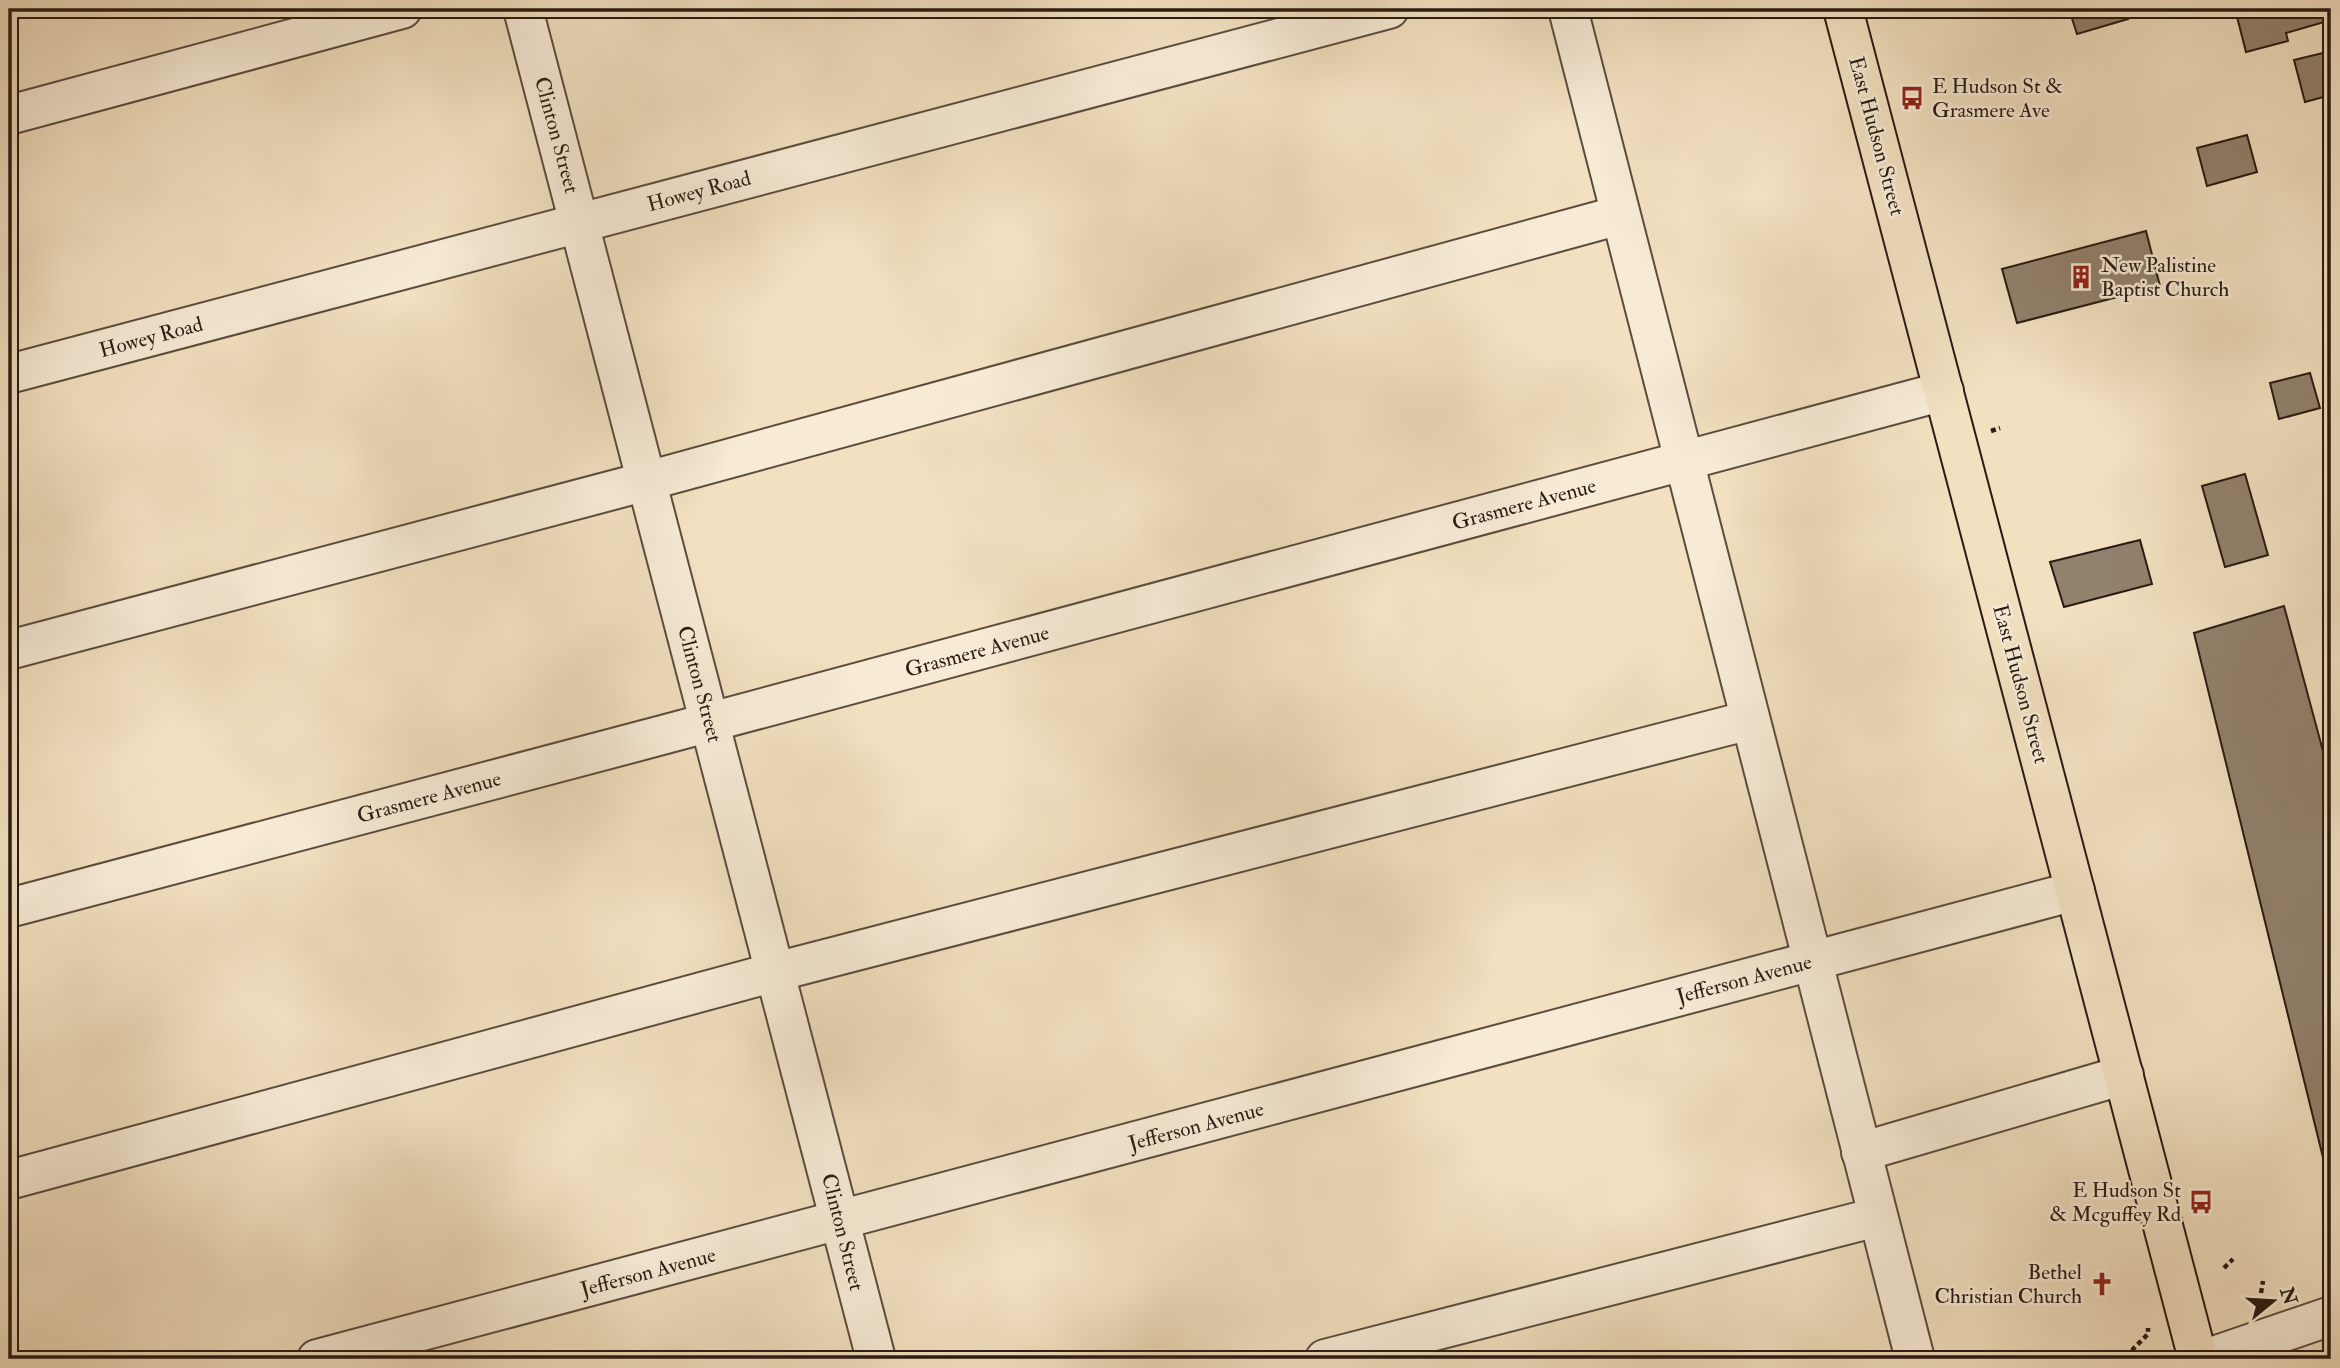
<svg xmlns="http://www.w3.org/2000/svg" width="2340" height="1368" font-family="'IM FELL Double Pica',serif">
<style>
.building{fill:#92816d;stroke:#291b13;stroke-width:2}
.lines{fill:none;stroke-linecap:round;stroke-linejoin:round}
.minor-casing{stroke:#5b4c3e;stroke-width:42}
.major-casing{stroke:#291b13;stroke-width:42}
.path{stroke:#291b13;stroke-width:4.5;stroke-dasharray:5 3.5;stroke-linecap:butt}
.minor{stroke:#f7ebd6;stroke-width:38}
.major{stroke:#f2e0c0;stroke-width:38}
.labels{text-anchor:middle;stroke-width:5;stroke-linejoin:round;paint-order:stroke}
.poi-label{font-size:21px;fill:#291b13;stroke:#f7ebd6;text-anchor:start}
.street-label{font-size:21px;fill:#291b13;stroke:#f7ebd6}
</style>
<rect width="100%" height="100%" fill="#f2e0c0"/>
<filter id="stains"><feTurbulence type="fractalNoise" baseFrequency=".00286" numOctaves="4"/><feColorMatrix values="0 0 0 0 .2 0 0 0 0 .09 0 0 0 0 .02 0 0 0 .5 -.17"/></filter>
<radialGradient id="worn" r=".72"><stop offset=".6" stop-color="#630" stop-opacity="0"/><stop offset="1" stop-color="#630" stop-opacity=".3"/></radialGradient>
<!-- building -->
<g class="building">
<polygon points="1923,9 1956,9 1926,17"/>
<polygon points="2069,9 2125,9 2128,19 2077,34"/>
<polygon points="2235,9 2331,9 2331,20 2286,33 2288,41 2246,52"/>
<polygon points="2331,51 2331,95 2305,102 2294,60"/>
<polygon points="2247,135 2257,172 2207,186 2197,148"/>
<polygon points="2146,231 2160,286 2017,323 2002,269"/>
<polygon points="2310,373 2320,408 2279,419 2270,383"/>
<polygon points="2245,474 2268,555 2225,567 2202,486"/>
<polygon points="2140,540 2152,584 2064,607 2050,562"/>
<polygon points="2284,606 2331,781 2331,1190 2194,633"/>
</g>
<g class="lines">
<!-- minor casing -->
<g class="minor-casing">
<g id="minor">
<polyline points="523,9 876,1359"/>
<polyline points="1568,9 1915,1359"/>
<polyline points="9,115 402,9"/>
<polyline points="9,374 1389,9"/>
<polyline points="9,650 647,481 1620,215"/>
<polyline points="9,908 666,734 1944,391"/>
<polyline points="1861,1152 2124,1075"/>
<polyline points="9,1180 775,972 1750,720"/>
<polyline points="317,1359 2075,891"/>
<polyline points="1325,1359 1877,1217"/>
<polyline points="2205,1359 2331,1316"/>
</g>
</g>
<!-- major casing -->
<g class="major-casing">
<polyline id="major" points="1843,9 2198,1359"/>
</g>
<!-- path -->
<g class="path">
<polyline points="1991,431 2000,428"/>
<polyline points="2224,1268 2233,1259"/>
<polyline points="2261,1293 2263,1281"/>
<polyline points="2136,1359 2133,1349 2148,1334 2148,1328"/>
</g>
<!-- minor -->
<use href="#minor" class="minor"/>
<!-- major -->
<use href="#major" class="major"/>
</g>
<!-- icons -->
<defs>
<g id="bus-bare" transform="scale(1.89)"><path d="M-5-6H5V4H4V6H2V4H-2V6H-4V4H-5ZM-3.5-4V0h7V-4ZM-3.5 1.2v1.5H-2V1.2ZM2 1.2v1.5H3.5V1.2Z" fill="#8f2418" stroke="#f7ebd6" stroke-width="2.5" paint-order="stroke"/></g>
<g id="building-bare" transform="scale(1.89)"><path d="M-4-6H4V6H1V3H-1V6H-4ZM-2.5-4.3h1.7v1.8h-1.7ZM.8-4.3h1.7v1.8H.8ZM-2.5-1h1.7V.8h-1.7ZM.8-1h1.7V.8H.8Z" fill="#8f2418" stroke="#f7ebd6" stroke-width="2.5" paint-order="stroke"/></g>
<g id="church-bare" transform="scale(1.89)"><path d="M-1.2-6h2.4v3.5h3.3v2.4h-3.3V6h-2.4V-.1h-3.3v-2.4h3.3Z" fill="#8f2418" stroke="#f7ebd6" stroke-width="2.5" paint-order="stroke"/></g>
</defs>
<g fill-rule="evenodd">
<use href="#bus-bare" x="1912" y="98"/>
<use href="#building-bare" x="2081" y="277"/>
<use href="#bus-bare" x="2201" y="1202"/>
<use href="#church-bare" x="2102" y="1284"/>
</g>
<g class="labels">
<!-- poi labels -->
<g class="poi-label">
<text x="1932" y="93">E Hudson St &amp;<tspan x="1932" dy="24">Grasmere Ave</tspan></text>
<text x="2101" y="272">New Palistine<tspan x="2101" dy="24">Baptist Church</tspan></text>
<text x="2181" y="1197" text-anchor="end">E Hudson St<tspan x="2181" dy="24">&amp; Mcguffey Rd</tspan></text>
<text x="2082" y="1279" text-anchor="end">Bethel<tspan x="2082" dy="24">Christian Church</tspan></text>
</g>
<!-- street labels -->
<g class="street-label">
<text transform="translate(557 135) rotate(75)" y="7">Clinton Street</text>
<text transform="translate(1877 136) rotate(75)" y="7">East Hudson Street</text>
<text transform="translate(699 191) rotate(-15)" y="7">Howey Road</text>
<text transform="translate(151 337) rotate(-15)" y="7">Howey Road</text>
<text transform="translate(1524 504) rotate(-15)" y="7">Grasmere Avenue</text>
<text transform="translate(977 651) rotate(-15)" y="7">Grasmere Avenue</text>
<text transform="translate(700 684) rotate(75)" y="7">Clinton Street</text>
<text transform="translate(2021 684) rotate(75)" y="7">East Hudson Street</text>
<text transform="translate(429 797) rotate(-15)" y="7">Grasmere Avenue</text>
<text transform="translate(1744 979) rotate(-15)" y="7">Jefferson Avenue</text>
<text transform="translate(1196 1126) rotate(-15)" y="7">Jefferson Avenue</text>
<text transform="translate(843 1232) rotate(76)" y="7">Clinton Street</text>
<text transform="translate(648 1272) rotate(-15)" y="7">Jefferson Avenue</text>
</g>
</g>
<!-- margin -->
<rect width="2340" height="1368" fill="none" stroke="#f2e0c0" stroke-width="35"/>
<rect x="10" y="10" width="2319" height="1347" fill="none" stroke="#291b13" stroke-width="3.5"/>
<rect x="18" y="18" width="2305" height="1333" fill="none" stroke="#291b13" stroke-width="2"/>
<!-- north arrow -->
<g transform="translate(2273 1301) rotate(72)" stroke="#f7ebd6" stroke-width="5" paint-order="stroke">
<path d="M0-5L12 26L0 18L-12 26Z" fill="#291b13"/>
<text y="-10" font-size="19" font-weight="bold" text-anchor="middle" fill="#291b13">N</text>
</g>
<rect width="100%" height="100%" filter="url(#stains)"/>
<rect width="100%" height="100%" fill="url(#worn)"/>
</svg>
